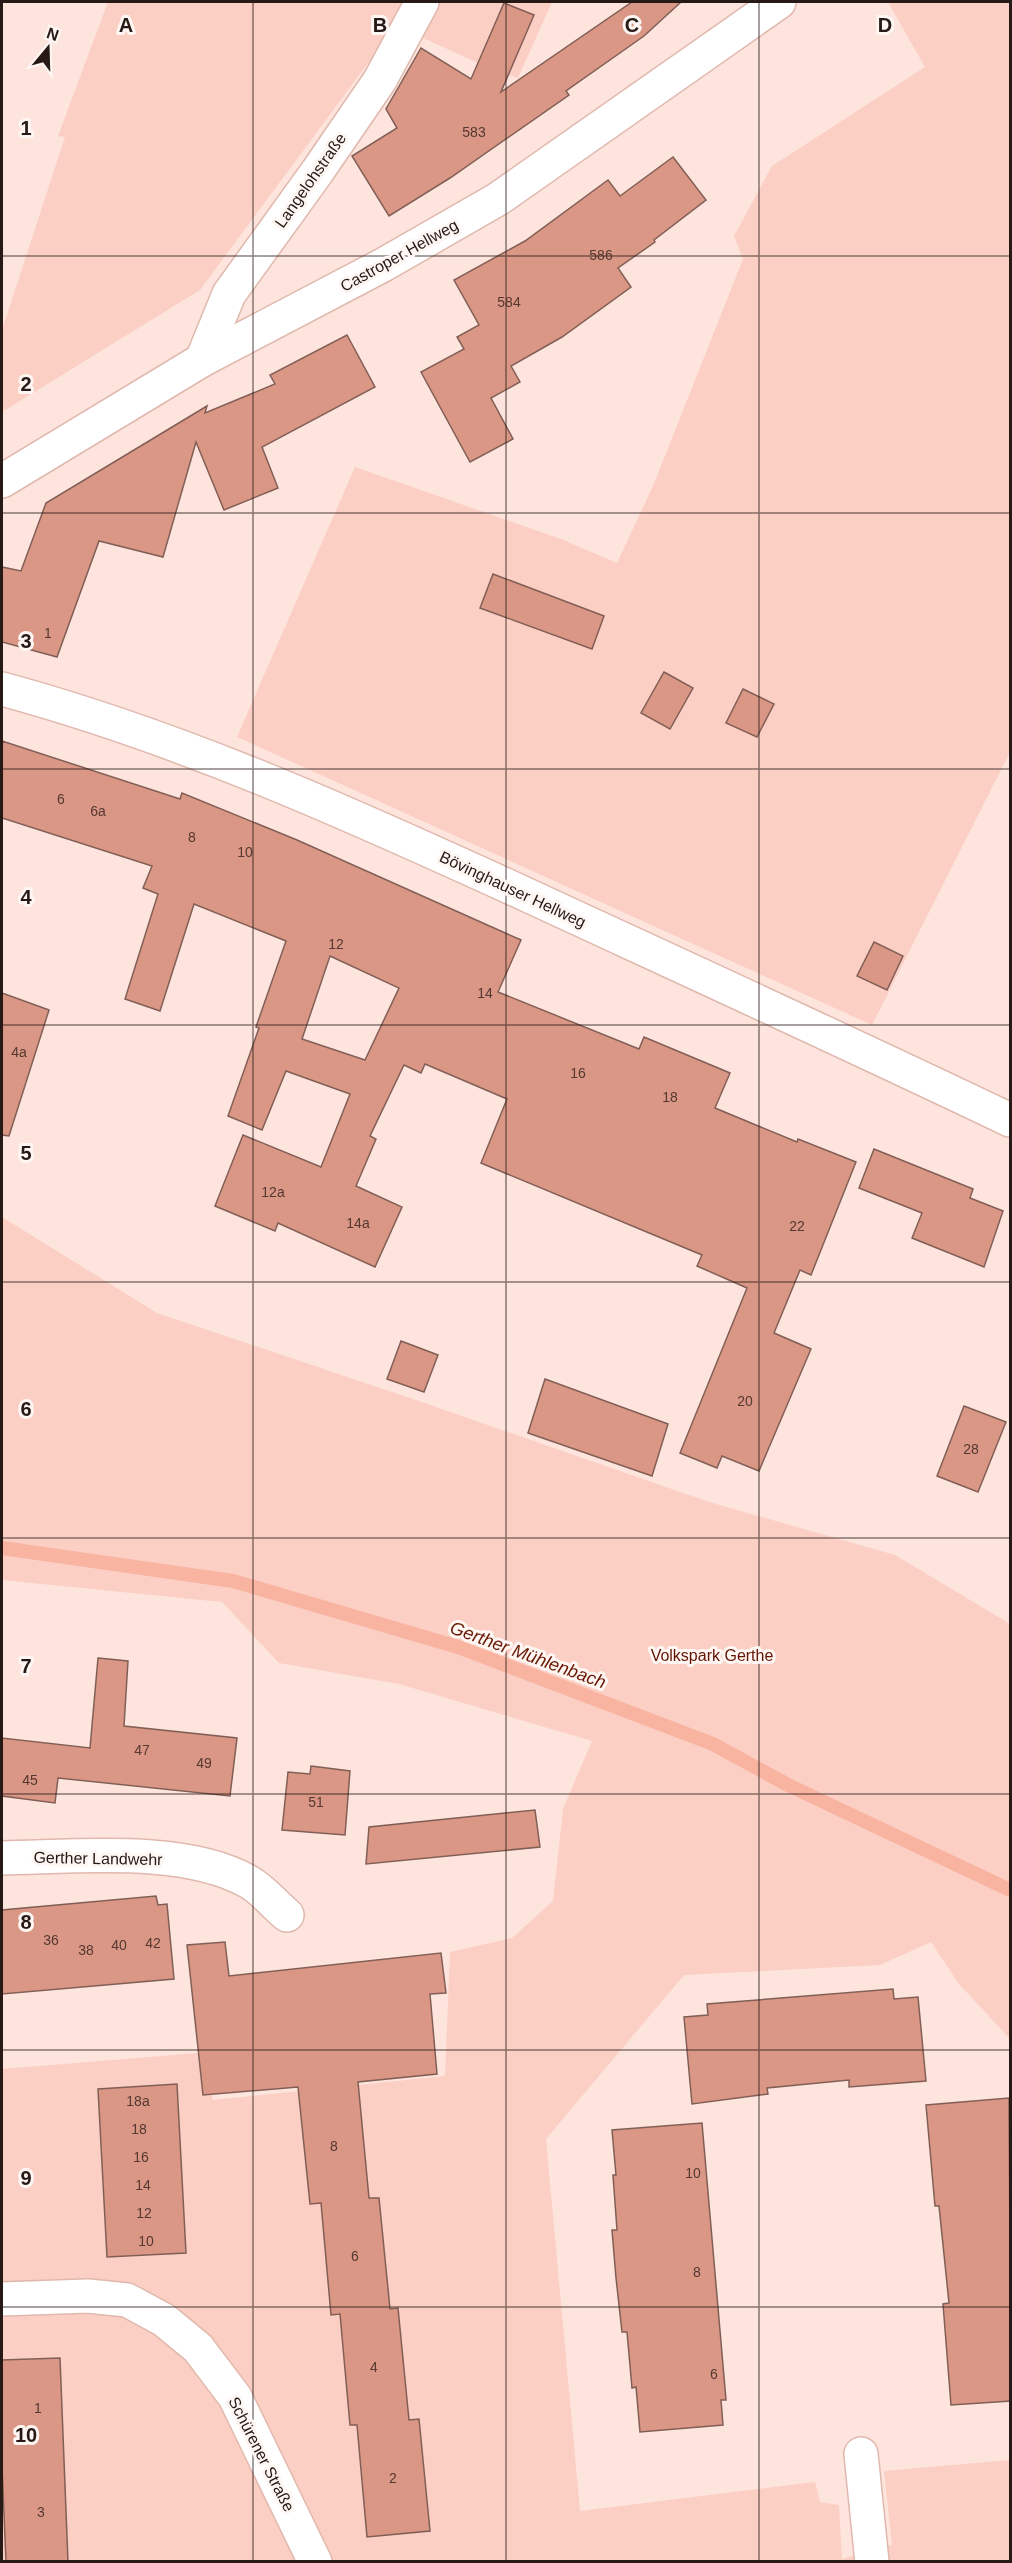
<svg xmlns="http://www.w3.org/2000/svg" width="1012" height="2563" font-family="Helvetica,sans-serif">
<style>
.green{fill:#fccfc4}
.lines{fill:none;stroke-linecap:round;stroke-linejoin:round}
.stream{stroke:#f9b3a1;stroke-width:14}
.building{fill:#db9785;stroke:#825f56;stroke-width:1.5;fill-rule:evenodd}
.minor-casing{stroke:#e0b8ad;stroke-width:36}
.tertiary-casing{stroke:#e0b8ad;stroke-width:36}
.secondary-casing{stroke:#e0b8ad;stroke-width:36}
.minor{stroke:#fff;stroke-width:33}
.tertiary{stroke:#fff;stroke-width:33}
.secondary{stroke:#fff;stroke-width:33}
.grid{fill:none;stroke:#271915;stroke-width:1.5;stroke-opacity:0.55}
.labels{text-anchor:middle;stroke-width:6;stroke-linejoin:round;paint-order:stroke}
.number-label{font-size:14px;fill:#543831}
.street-label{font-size:16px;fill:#271915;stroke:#fef6f3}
.park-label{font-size:16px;fill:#631300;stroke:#fef6f3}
.water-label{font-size:18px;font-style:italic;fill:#691904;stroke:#fef6f3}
.grid-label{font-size:20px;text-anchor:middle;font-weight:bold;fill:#271915;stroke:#fef6f3;stroke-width:6;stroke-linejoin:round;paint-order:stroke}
</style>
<rect width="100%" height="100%" fill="#fde4dd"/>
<!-- green -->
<g class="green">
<polygon points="108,2 407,2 394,28 200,290 2,412 2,330 65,137 58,136"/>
<polygon points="435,2 552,2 518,78 509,75 506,76 417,35"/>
<polygon points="888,2 1010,2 1010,752 872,1025 237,737 355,467 561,539 617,563 653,486 743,259 734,236 772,166 925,67"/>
<polygon points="2,1217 157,1313 413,1399 709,1502 895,1555 1010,1624 1010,2039 959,1984 931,1942 880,1965 684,1975 546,2139 580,2511 815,2482 820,2502 839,2505 842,2559 892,2545 884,2471 1010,2460 1010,2561 2,2562 2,2069 199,2053 213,2100 445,2076 450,1952 512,1938 553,1901 563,1809 592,1741 399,1684 279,1663 222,1602 2,1580"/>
</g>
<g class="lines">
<!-- stream -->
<polyline class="stream" points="2,1548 233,1581 458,1647 713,1744 788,1785 1010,1890"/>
</g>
<!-- building -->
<g class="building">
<polygon points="632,2 681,2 644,36 566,91 569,95 450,178 389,216 352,156 397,128 386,109 421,48 471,79 504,3 534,15 501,92"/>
<polygon points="673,157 706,200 654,240 655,242 618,268 631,287 562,337 511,366 520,382 491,398 513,439 470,462 421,372 464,349 457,337 479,325 454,280 525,241 608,180 620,196"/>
<polygon points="347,335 375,387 262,447 278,488 224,510 196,442 163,557 99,541 57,657 2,642 2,567 21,571 46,503 207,406 205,413 275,384 270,375"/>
<polygon points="493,574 604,616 592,649 480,608"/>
<polygon points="664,672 693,688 670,729 641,713"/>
<polygon points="743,689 774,704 757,737 726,723"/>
<path d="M2,741L180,799L182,793L297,840L521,940L498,992L639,1049L644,1037L730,1073L715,1108L797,1142L798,1139L856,1162L811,1275L800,1270L774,1333L811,1349L759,1471L722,1456L717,1468L680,1453L747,1288L697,1266L702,1255L481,1163L507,1099L425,1064L421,1073L404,1065L370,1136L376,1139L356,1186L402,1207L375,1267L278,1223L275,1231L215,1206L243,1135L321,1167L350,1094L286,1071L262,1130L228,1116L259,1028L256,1027L286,941L194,904L160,1011L125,999L158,894L143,888L152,866L2,818ZM330,956L399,988L365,1060L302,1039Z"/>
<polygon points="874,942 903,956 887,990 857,976"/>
<polygon points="2,993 49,1010 9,1136 2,1135"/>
<polygon points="874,1149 973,1189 970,1198 1003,1211 984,1267 912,1238 922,1213 859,1188"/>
<polygon points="401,1341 438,1355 424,1392 387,1379"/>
<polygon points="545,1379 668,1424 652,1476 528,1433"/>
<polygon points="964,1406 1006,1422 978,1492 937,1476"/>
<polygon points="98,1658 128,1661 124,1726 237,1738 230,1796 58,1778 55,1803 2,1796 2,1738 90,1748"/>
<polygon points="311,1766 350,1771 345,1835 282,1830 288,1772 310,1774"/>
<polygon points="535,1810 540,1847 366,1864 369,1827"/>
<polygon points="156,1896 158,1905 167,1904 174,1979 2,1994 2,1910"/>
<polygon points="225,1942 229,1976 441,1953 446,1993 430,1994 437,2074 358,2082 369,2198 379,2198 390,2309 398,2308 409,2420 419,2419 430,2531 367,2537 357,2425 350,2425 340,2314 331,2315 321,2203 310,2204 298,2087 203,2095 187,1945"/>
<polygon points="893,1989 894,1999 918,1997 926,2081 849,2087 849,2080 767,2088 768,2094 692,2104 684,2017 708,2015 707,2004"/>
<polygon points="177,2084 186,2253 107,2257 98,2089"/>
<polygon points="1009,2098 1011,2401 951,2405 943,2304 949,2303 939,2206 935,2206 926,2105"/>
<polygon points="702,2123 726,2400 721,2400 723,2425 640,2432 636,2387 632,2388 627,2332 622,2332 616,2278 612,2230 617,2230 613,2175 616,2175 612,2130"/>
<polygon points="60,2358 68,2562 6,2562 2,2466 2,2360"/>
</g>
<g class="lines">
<!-- minor casing -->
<g class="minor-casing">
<g id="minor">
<polyline points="202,360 229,294 317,172 380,80 422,2"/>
<path d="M2,1858C75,1857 185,1845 249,1882C263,1890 275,1905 287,1915"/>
<polyline points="2,2299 88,2296 127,2300 164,2320 198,2348 235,2397 315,2562"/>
<polyline points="861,2454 872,2562"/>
</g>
</g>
<!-- tertiary casing -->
<g class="tertiary-casing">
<path id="tertiary" d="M2,689C183,738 355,816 525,894C687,969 849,1043 1010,1120"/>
</g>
<!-- secondary casing -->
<g class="secondary-casing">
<polyline id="secondary" points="2,481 202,360 383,265 498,199 779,2"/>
</g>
<!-- minor -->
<use href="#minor" class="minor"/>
<!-- tertiary -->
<use href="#tertiary" class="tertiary"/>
<!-- secondary -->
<use href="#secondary" class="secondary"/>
</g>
<!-- grid -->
<path class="grid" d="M253,2V2562M506,2V2562M759,2V2562M2,256H1010M2,513H1010M2,769H1010M2,1025H1010M2,1282H1010M2,1538H1010M2,1794H1010M2,2050H1010M2,2307H1010"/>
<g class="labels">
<!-- number labels -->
<g class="number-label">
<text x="474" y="137">583</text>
<text x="601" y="260">586</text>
<text x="509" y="307">584</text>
<text x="48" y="638">1</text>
<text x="61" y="804">6</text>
<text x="98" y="816">6a</text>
<text x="192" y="842">8</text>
<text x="245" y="857">10</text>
<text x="336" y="949">12</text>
<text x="485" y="998">14</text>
<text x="19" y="1057">4a</text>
<text x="578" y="1078">16</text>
<text x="670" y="1102">18</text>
<text x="273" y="1197">12a</text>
<text x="358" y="1228">14a</text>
<text x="797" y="1231">22</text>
<text x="745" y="1406">20</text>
<text x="971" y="1454">28</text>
<text x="142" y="1755">47</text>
<text x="204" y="1768">49</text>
<text x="30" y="1785">45</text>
<text x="316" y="1807">51</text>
<text x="51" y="1945">36</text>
<text x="153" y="1948">42</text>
<text x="119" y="1950">40</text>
<text x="86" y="1955">38</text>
<text x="138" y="2106">18a</text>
<text x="139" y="2134">18</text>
<text x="334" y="2151">8</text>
<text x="141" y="2162">16</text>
<text x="693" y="2178">10</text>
<text x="143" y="2190">14</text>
<text x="144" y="2218">12</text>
<text x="146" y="2246">10</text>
<text x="355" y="2261">6</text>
<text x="697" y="2277">8</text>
<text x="374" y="2372">4</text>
<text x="714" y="2379">6</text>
<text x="38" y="2413">1</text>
<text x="393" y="2483">2</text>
<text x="41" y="2517">3</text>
</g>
<!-- street labels -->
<g class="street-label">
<text transform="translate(310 180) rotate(-55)" y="6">Langelohstraße</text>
<text transform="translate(399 255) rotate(-29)" y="6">Castroper Hellweg</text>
<text transform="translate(513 889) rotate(25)" y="6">Bövinghauser Hellweg</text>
<text transform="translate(98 1858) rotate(1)" y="6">Gerther Landwehr</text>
<text transform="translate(262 2454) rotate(63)" y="6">Schürener Straße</text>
</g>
<!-- park labels -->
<g class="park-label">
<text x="712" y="1661">Volkspark Gerthe</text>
</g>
<!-- water labels -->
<g class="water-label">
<text transform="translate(528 1655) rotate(20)" y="6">Gerther Mühlenbach</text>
</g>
</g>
<g class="grid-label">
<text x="126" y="32">A</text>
<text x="380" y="32">B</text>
<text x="632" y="32">C</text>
<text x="885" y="32">D</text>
<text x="26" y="135">1</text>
<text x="26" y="391">2</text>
<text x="26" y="648">3</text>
<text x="26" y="904">4</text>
<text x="26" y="1160">5</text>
<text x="26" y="1416">6</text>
<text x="26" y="1673">7</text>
<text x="26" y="1929">8</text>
<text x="26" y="2185">9</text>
<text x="26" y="2442">10</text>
</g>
<!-- border -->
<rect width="1012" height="2563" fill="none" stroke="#271915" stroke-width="6"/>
<!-- north arrow -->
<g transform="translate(48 48) rotate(19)" stroke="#fef6f3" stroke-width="4.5" paint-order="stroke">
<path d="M0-4.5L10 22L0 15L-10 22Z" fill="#271915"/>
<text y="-9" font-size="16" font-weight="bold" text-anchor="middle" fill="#271915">N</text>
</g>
</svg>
